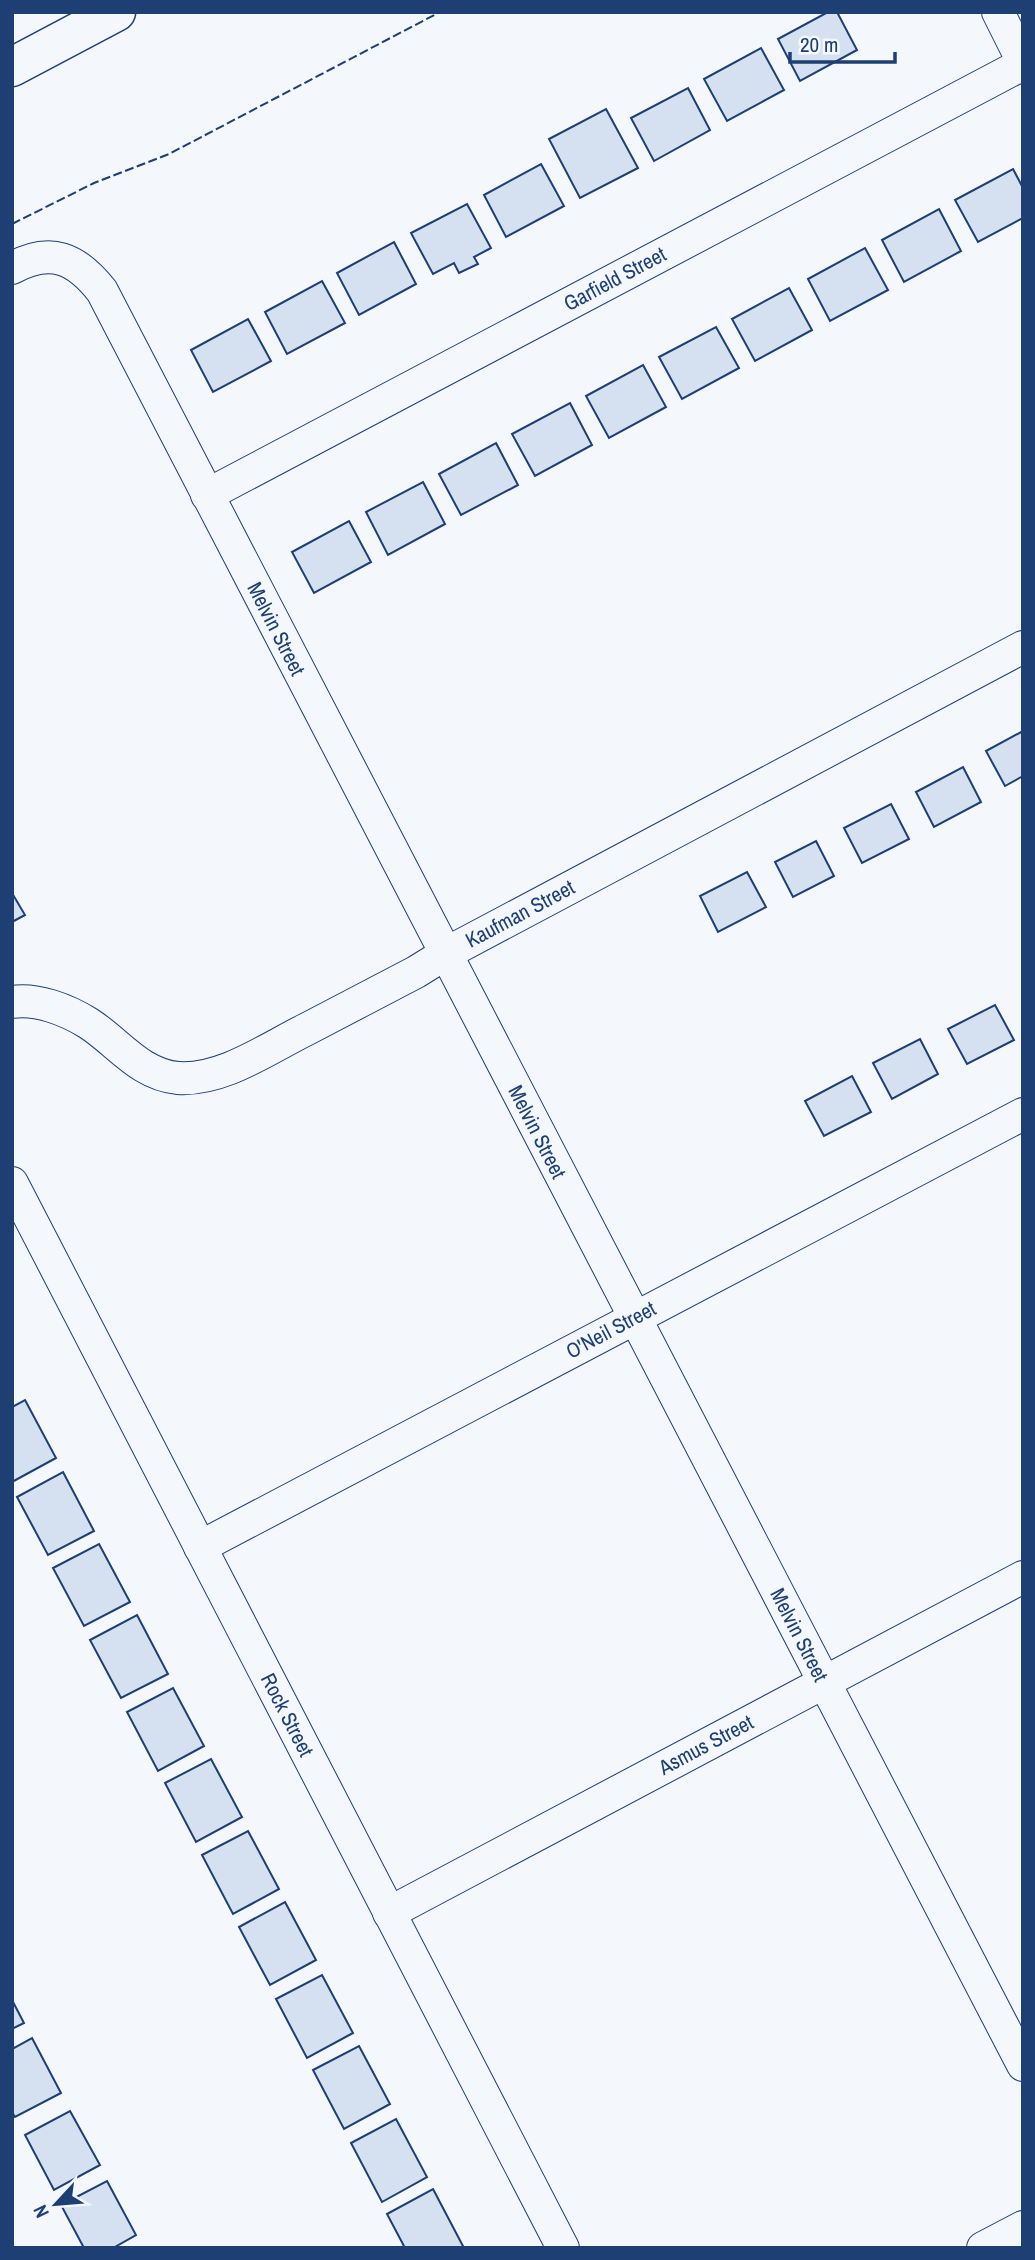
<svg xmlns="http://www.w3.org/2000/svg" width="1035" height="2260" font-family="'Archivo Narrow',sans-serif">
<style>
.building{fill:#d5e0f0;stroke:#1d3f73;stroke-width:2}
.lines{fill:none;stroke-linecap:round;stroke-linejoin:round}
.street-casing{stroke:#1d3f73;stroke-width:34}
.highway-casing{stroke:#1d3f73;stroke-width:41}
.street{stroke:#f4f7fb;stroke-width:32}
.highway{stroke:#f4f7fb;stroke-width:38}
.fence{stroke:#1d3f73;stroke-width:2;stroke-dasharray:9 3.5;stroke-linecap:butt}
.labels{text-anchor:middle;stroke-width:5;stroke-linejoin:round;paint-order:stroke}
.street-label{font-size:21px;fill:#1d3f73;stroke:#f4f7fb}
</style>
<rect width="100%" height="100%" fill="#f4f7fb"/>
<!-- building -->
<g class="building">
<polygon points="828,12 837,12 857,50 800,81 778,39"/>
<polygon points="761,48 784,90 727,121 704,79"/>
<polygon points="688,88 710,130 654,161 631,118"/>
<polygon points="606,109 638,168 580,198 549,139"/>
<polygon points="541,164 564,206 506,237 484,195"/>
<polygon points="1013,169 1023,188 1023,218 978,242 955,200"/>
<polygon points="467,204 491,248 474,257 478,264 459,273 454,263 433,274 411,233"/>
<polygon points="939,209 961,251 904,282 882,240"/>
<polygon points="394,242 416,284 359,315 337,273"/>
<polygon points="865,248 888,290 830,321 808,279"/>
<polygon points="322,281 345,323 287,354 265,312"/>
<polygon points="789,288 812,330 755,361 732,319"/>
<polygon points="248,319 271,361 213,392 191,350"/>
<polygon points="716,327 739,368 682,399 659,357"/>
<polygon points="643,365 666,407 609,438 586,396"/>
<polygon points="570,403 592,445 535,476 512,434"/>
<polygon points="496,443 518,485 461,515 439,474"/>
<polygon points="423,482 445,524 388,555 366,512"/>
<polygon points="349,521 371,562 314,593 292,552"/>
<polygon points="1023,731 1023,776 1005,786 986,751"/>
<polygon points="963,767 981,802 934,827 916,792"/>
<polygon points="891,804 909,839 862,863 844,828"/>
<polygon points="816,841 834,876 793,897 775,862"/>
<polygon points="747,872 766,907 718,932 700,896"/>
<polygon points="12,893 25,915 12,922"/>
<polygon points="995,1005 1014,1040 967,1064 948,1029"/>
<polygon points="920,1039 938,1074 892,1099 873,1063"/>
<polygon points="852,1076 871,1112 824,1136 805,1101"/>
<polygon points="25,1400 56,1458 12,1482 12,1407"/>
<polygon points="63,1472 94,1531 48,1555 17,1497"/>
<polygon points="99,1544 130,1602 84,1626 53,1568"/>
<polygon points="137,1615 168,1674 121,1698 90,1640"/>
<polygon points="173,1688 204,1746 158,1771 127,1712"/>
<polygon points="211,1759 242,1817 196,1842 165,1783"/>
<polygon points="248,1831 279,1889 233,1914 202,1855"/>
<polygon points="285,1902 316,1960 270,1985 239,1927"/>
<polygon points="322,1975 353,2033 307,2058 276,1999"/>
<polygon points="12,2000 24,2023 12,2029"/>
<polygon points="32,2038 61,2093 15,2117 12,2112 12,2049"/>
<polygon points="359,2046 390,2104 344,2129 313,2070"/>
<polygon points="70,2111 100,2165 54,2190 25,2135"/>
<polygon points="396,2119 427,2177 382,2202 351,2143"/>
<polygon points="107,2181 136,2235 113,2248 84,2248 61,2205"/>
<polygon points="433,2189 464,2248 405,2248 387,2214"/>
</g>
<g class="lines">
<!-- street casing -->
<g class="street-casing">
<g id="street">
<polyline points="998,12 1023,62"/>
<path d="M12,268C51,247 76,258 102,291L1023,2065"/>
<polyline points="207,495 1023,64"/>
<path d="M12,1002C37,998 67,1010 88,1023C118,1042 140,1075 178,1078C223,1081 268,1048 307,1029C343,1010 380,991 416,972L445,954L1023,647"/>
<polyline points="12,1183 563,2248"/>
<polyline points="200,1547 1023,1114"/>
<polyline points="389,1913 1023,1577"/>
<polyline points="983,2248 1023,2227"/>
</g>
</g>
<!-- highway casing -->
<g class="highway-casing">
<polyline id="highway" points="12,67 116,12"/>
</g>
<!-- street -->
<use href="#street" class="street"/>
<!-- highway -->
<use href="#highway" class="highway"/>
<!-- fence -->
<polyline class="fence" points="12,224 94,183 169,154 440,12"/>
</g>
<g class="labels">
<!-- street labels -->
<g class="street-label">
<text transform="translate(615 279) rotate(-28)" y="7">Garfield Street</text>
<text transform="translate(276 629) rotate(63)" y="7">Melvin Street</text>
<text transform="translate(520 914) rotate(-28)" y="7">Kaufman Street</text>
<text transform="translate(537 1132) rotate(63)" y="7">Melvin Street</text>
<text transform="translate(611 1330) rotate(-28)" y="7">O'Neil Street</text>
<text transform="translate(799 1635) rotate(63)" y="7">Melvin Street</text>
<text transform="translate(287 1715) rotate(63)" y="7">Rock Street</text>
<text transform="translate(706 1745) rotate(-28)" y="7">Asmus Street</text>
</g>
</g>
<!-- border -->
<rect width="1035" height="2260" fill="none" stroke="#1d3f73" stroke-width="28"/>
<!-- north arrow -->
<g transform="translate(56 2204) rotate(244)" stroke="#f4f7fb" stroke-width="5" paint-order="stroke">
<path d="M0-5L12 26L0 18L-12 26Z" fill="#1d3f73"/>
<text y="-10" font-size="19" font-weight="bold" text-anchor="middle" fill="#1d3f73">N</text>
</g>
<!-- scale -->
<path d="M790 52v10h105v-10" fill="none" stroke="#1d3f73" stroke-width="3.5"/>
<text x="800" y="52" font-size="21" fill="#1d3f73" stroke="#f4f7fb" stroke-width="5" paint-order="stroke">20 m</text>
</svg>
